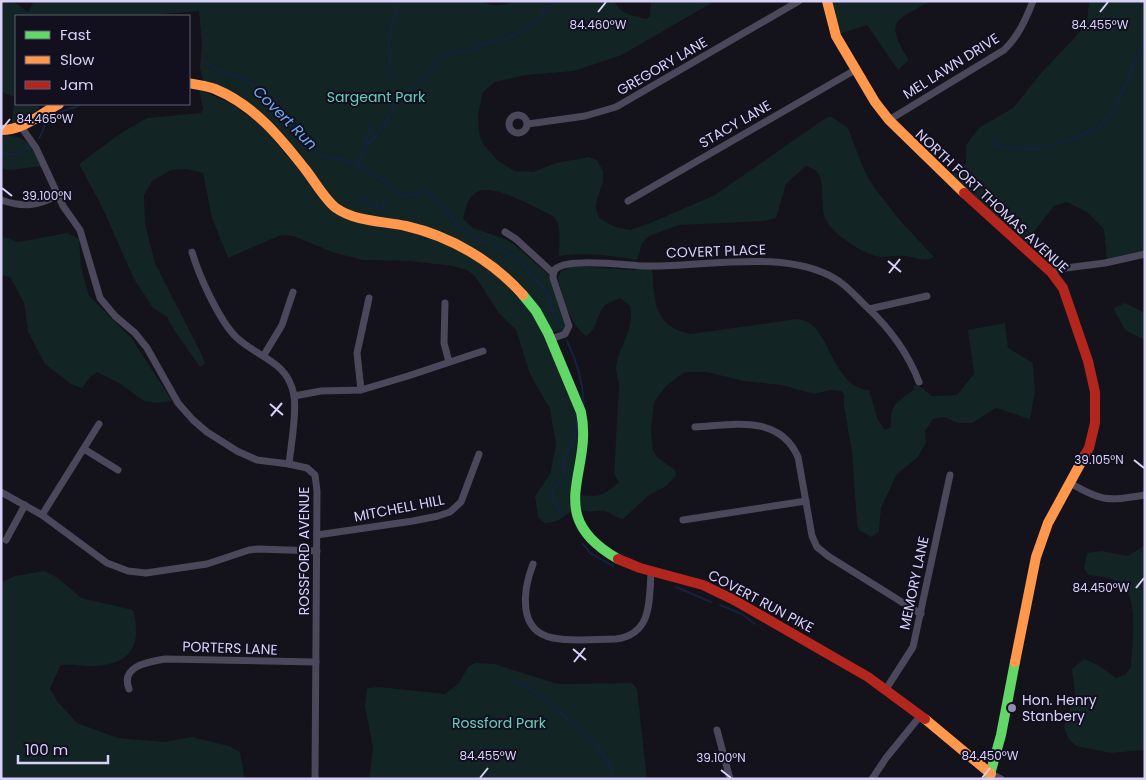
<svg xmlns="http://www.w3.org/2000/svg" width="1146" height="780" font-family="Poppins,sans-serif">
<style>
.green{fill:#132425}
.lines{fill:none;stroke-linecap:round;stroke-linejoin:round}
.stream{stroke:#15223e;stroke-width:2}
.street{stroke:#4a485a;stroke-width:7}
.fast{stroke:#63d668;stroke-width:10}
.slow{stroke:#ff974d;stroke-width:10}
.jam{stroke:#b3261e;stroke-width:10}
.ticks{fill:none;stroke:#d8d1fa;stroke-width:2}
.poi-dot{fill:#938eac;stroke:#120f1e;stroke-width:2}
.labels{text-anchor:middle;stroke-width:4;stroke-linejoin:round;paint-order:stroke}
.street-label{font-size:14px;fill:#d8d1fa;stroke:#120f1e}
.park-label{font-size:14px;fill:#67d0bb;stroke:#120f1e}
.poi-label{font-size:14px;fill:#d8d1fa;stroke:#120f1e;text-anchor:start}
.water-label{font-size:15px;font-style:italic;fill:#6cabed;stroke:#120f1e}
.ticks-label{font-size:12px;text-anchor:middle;fill:#d8d1fa;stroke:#120f1e;stroke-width:4;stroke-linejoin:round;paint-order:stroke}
</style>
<rect width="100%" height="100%" fill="#14121a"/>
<!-- green -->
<g class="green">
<path d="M1,1H13L28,12L34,1H480C493,7 503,6 516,1H614C622,16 631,14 646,19L650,16L651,1H715L622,55L574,71L526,75L495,82L483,92L478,115L479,133L483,144L498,161L515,171L533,172L556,163L589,157L597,160L603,171V182L597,200L596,208L599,218L615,227L630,230L648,224L715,195L827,117H832L848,128L864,170L874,187L897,217L934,257C925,263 914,257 904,256C896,255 889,257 881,257C865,255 836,237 827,222C816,204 832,172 806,166L786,184L776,218L764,221L679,225L649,236L642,243L637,260C608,255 589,252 559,256C559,245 562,224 553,216C536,208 494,183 477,192C468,197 465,209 463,219L473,228L505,239L515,245L550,276L566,324L563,331L553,332L489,259L358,214L343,207L335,201L284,136L203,81L200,68L202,44L199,11L162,14L152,16H16V104H38L39,108L23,121L12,125L14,97L1,92Z"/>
<path d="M831,1H931C895,21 884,20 909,60L898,70L867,25L839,34Z"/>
<polygon points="1089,1 1145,1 1145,250 1107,260 1104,229 1087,212 1067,202 1054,206 1030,237 1028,246 949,173 957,172 966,164 966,145 980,127 1013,108 1042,72 1077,35 1087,22"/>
<path d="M199,89L232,104L262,126L328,204L341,216L358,223L406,231L440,241L477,261L500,278L525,301L537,320L561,372L580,425L569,499L571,510C563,519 556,523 544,523L538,517L535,496L550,474L556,445L550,409L530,374L516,330L498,312L475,276L467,270L453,266L409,261L363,260L335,253L293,236L281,235L228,258L212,218L203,173L186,169L171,170L152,181L144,195L145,224L155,263L202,355L205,364L200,367L174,330L167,317L153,308L134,279L103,209L79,164L121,133L147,118L201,113L203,109Z"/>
<path d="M1,135C29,136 29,143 41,166L12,170L1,169Z"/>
<polygon points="67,233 79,239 81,267 89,296 132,339 172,401 157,403 144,401 119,383 97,372 90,377 82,388 71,384 45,364 28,332 24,303 10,277 1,275 1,236 18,242"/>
<path d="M575,266L633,270L652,269C655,301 653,326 690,334L797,319C801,320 805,320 808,322C831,336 835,388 869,390L878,420L885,430L891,427C889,403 898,403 914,389L913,385L919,386L932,396L957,395L974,374L968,330L1005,323L1008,348L1033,363L1035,392L1030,419L996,408L972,423H958L944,417L933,419L925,431L926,442L918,457L897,474L881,508L879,532L871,537L859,530L857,524L852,453L844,406V394L841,391L830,390L814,394L782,385L744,381L706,372H685L666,386L654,402L651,429L653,450L657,457L675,470L676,476L666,486L648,496L623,519C615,518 612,513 605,511C596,509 587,516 578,507L579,495C602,497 602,496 619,482L614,474L619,385C618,380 616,374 616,369C618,345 635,332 630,306L620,298C616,300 612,301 608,303C596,310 599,329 586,336C569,323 564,299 558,279L561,271Z"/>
<polygon points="1125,303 1145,313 1145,344 1143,339 1125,330 1113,308"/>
<path d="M1145,545V750L1110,753L1076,746L1068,738L1064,727L1075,694L1072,669L1084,659L1098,665L1116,678L1125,675L1131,667C1132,647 1138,604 1125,588C1116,577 1101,577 1089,575L1084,569L1087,553L1102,551L1128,556Z"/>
<path d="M44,571L58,578L81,598L133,610C144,652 125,667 84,666C75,665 69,664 60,666L50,689L58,702L77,723L118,738L164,742L192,737L229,746L240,752L245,779H1V583L15,576Z"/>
<polygon points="475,663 494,664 558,684 632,683 637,689 647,779 369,779 373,748 365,707 367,688 380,687 445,694 459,683 468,667"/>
</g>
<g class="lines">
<!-- stream -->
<g class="stream">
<path d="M206,62C220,76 236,72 250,83C259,89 266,99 273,108C280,115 289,121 296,128C305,136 312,148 322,155C329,160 337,159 344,160C356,163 367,171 378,177C385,181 400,196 405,196C413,196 419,191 427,191L449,212L456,225L474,236L506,252L522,263L548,294L553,313L562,329"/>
<polyline points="394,80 389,67 390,55 389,40 397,6"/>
<path d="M39,138C43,133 43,128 46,123C50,113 68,110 78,106L79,104"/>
<polyline points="993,143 1005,148 1035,149 1069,140 1099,128 1116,107 1145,39"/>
<polyline points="367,144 366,140 372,125"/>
<path d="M1,152C12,156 21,155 28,147"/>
<polyline points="358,165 364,149 385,124 394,106 428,74 438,58 459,51 467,53 487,43 505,39 516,35 540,18 547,7 556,4 558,1"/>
<polyline points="357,197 382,210 385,200"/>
<path d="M567,341C577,361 583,382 584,405"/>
<polyline points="562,514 552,498 552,491 564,475 563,463 575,435 577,420"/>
<polyline points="583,544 590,553 613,566"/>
<polyline points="676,587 711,602"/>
<polyline points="720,605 742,614 755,624"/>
<polyline points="513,681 525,685 559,711 596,744 607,761 615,779"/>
</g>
<!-- street -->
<g class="street">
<circle cx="518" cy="124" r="9"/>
<path d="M889,120L1004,50C1018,37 1026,19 1033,1"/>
<polyline points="528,124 585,116 616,107 799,1"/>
<polyline points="22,128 36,148 63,206 80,230 100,298 115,316 135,333 147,348 178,403 193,420 207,432 237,451 257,460 289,464 307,468 315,475 317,491 315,779"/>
<path d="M1,200C24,208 38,206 58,195"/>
<polyline points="628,201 855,70"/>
<polyline points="505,232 516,239 553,273"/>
<path d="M192,252C199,276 219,320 236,337C258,358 287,360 294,395C297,413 291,445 289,464"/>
<polyline points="1051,272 1058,269 1105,263 1145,254"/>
<polyline points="445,303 444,343 449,362"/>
<polyline points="869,309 927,296"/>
<path d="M551,339L565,334L569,326L553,278C553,274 553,270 557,268C570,258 625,265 643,266C702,268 782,248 834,278C847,285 857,298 868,308C890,329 908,353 919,382"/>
<polyline points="264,355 282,325 293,292"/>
<polyline points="361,390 357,353 369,298"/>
<polyline points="294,396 321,391 361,390 408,376 483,351"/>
<path d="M695,427C733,425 779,414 798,457L812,536L817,547L828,556L921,614"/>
<polyline points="84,449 118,470"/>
<path d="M1070,483C1103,502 1107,501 1145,495"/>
<polyline points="1,492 42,515 107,563 128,571 146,573 207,564 249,550 258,549 317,551"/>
<polyline points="42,515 99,424"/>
<polyline points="683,520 806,501"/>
<polyline points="317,535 413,521 438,516 450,512 461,502 479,454"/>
<polyline points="6,540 25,505"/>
<path d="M533,564C523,590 517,631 553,638C573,642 596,639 616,639C652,634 649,602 651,573"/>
<path d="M129,689C120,666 148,662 165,659L316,662"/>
<polyline points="886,689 913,647 950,475"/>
<polyline points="717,730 730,779"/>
<polyline points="991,774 1001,779"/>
<polyline points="872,779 886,758 921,715"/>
</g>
<!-- fast -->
<g class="fast">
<path d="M523,295L536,311L548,333L581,412C594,472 541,515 618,559"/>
<polyline points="989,778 1001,735 1015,662"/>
</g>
<!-- slow -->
<g class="slow">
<polyline points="827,1 836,36 875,102 889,120 964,193"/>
<path d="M189,83C197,85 207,86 215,89C254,105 280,137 305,169C314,180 325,200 336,208C356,222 383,221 406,226C450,236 493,261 523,295"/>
<path d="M1,130C25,130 39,114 59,104"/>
<polyline points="1015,662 1036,557 1048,523 1085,455"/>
<polyline points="925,719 991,774"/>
</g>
<!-- jam -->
<g class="jam">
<polyline points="964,193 1051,272 1063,288 1088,361 1095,392 1095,423 1089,448 1085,455"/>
<polyline points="618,559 640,568 703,585 734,600 868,677 925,719"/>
</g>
</g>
<!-- ticks -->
<path class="ticks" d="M598,12L606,2M1100,12L1108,2M2,129L10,119M2,188L12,196M888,261L901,272M889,273L900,259M270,404L283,415M271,416L282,403M1134,460L1144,468M1136,588L1144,578M573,649L586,660M574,662L585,648M721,770L731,778M480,778L488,768M982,778L990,768"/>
<!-- markers -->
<circle class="poi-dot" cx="1012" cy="708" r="5"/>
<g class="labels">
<!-- street labels -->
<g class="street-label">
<text transform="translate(662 66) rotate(-30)" y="5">GREGORY LANE</text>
<text transform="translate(951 66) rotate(-32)" y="5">MEL LAWN DRIVE</text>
<text transform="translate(735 124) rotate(-30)" y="5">STACY LANE</text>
<text transform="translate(992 201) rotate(43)" y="5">NORTH FORT THOMAS AVENUE</text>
<text transform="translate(716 251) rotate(-2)" y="5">COVERT PLACE</text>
<text transform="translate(399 508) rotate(-11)" y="5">MITCHELL HILL</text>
<text transform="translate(304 551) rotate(-90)" y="5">ROSSFORD AVENUE</text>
<text transform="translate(914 583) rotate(-78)" y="5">MEMORY LANE</text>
<text transform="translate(761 601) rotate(28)" y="5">COVERT RUN PIKE</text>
<text transform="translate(230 648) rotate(2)" y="5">PORTERS LANE</text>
</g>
<!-- park labels -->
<g class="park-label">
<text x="376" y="102">Sargeant Park</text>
<text x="499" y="728">Rossford Park</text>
</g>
<!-- poi labels -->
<g class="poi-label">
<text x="1022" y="705">Hon. Henry<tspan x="1022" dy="16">Stanbery</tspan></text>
</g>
<!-- water labels -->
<g class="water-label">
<text transform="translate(285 118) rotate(45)" y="5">Covert Run</text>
</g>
</g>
<g class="ticks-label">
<text x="598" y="29">84.460°W</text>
<text x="1100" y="29">84.455°W</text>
<text x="45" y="123">84.465°W</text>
<text x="47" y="200">39.100°N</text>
<text x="1099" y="464">39.105°N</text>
<text x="1101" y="592">84.450°W</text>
<text x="488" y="760">84.455°W</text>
<text x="990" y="760">84.450°W</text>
<text x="721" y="762">39.100°N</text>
</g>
<!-- border -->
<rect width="1146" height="780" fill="none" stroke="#d8d1fa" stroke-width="5"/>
<!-- legend -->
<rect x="15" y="15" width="175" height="90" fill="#120f1e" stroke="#615d76"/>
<rect x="25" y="31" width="25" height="8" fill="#63d668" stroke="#615d76"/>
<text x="60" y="40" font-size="15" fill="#d8d1fa">Fast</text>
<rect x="25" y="56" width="25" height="8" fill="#ff974d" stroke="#615d76"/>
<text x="60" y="65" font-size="15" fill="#d8d1fa">Slow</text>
<rect x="25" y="81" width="25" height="8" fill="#b3261e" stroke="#615d76"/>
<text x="60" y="90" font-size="15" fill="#d8d1fa">Jam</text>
<!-- scale -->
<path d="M18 755v8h90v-8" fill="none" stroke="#d8d1fa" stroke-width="2.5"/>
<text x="25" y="755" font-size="15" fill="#d8d1fa" stroke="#120f1e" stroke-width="4" paint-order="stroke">100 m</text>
</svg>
